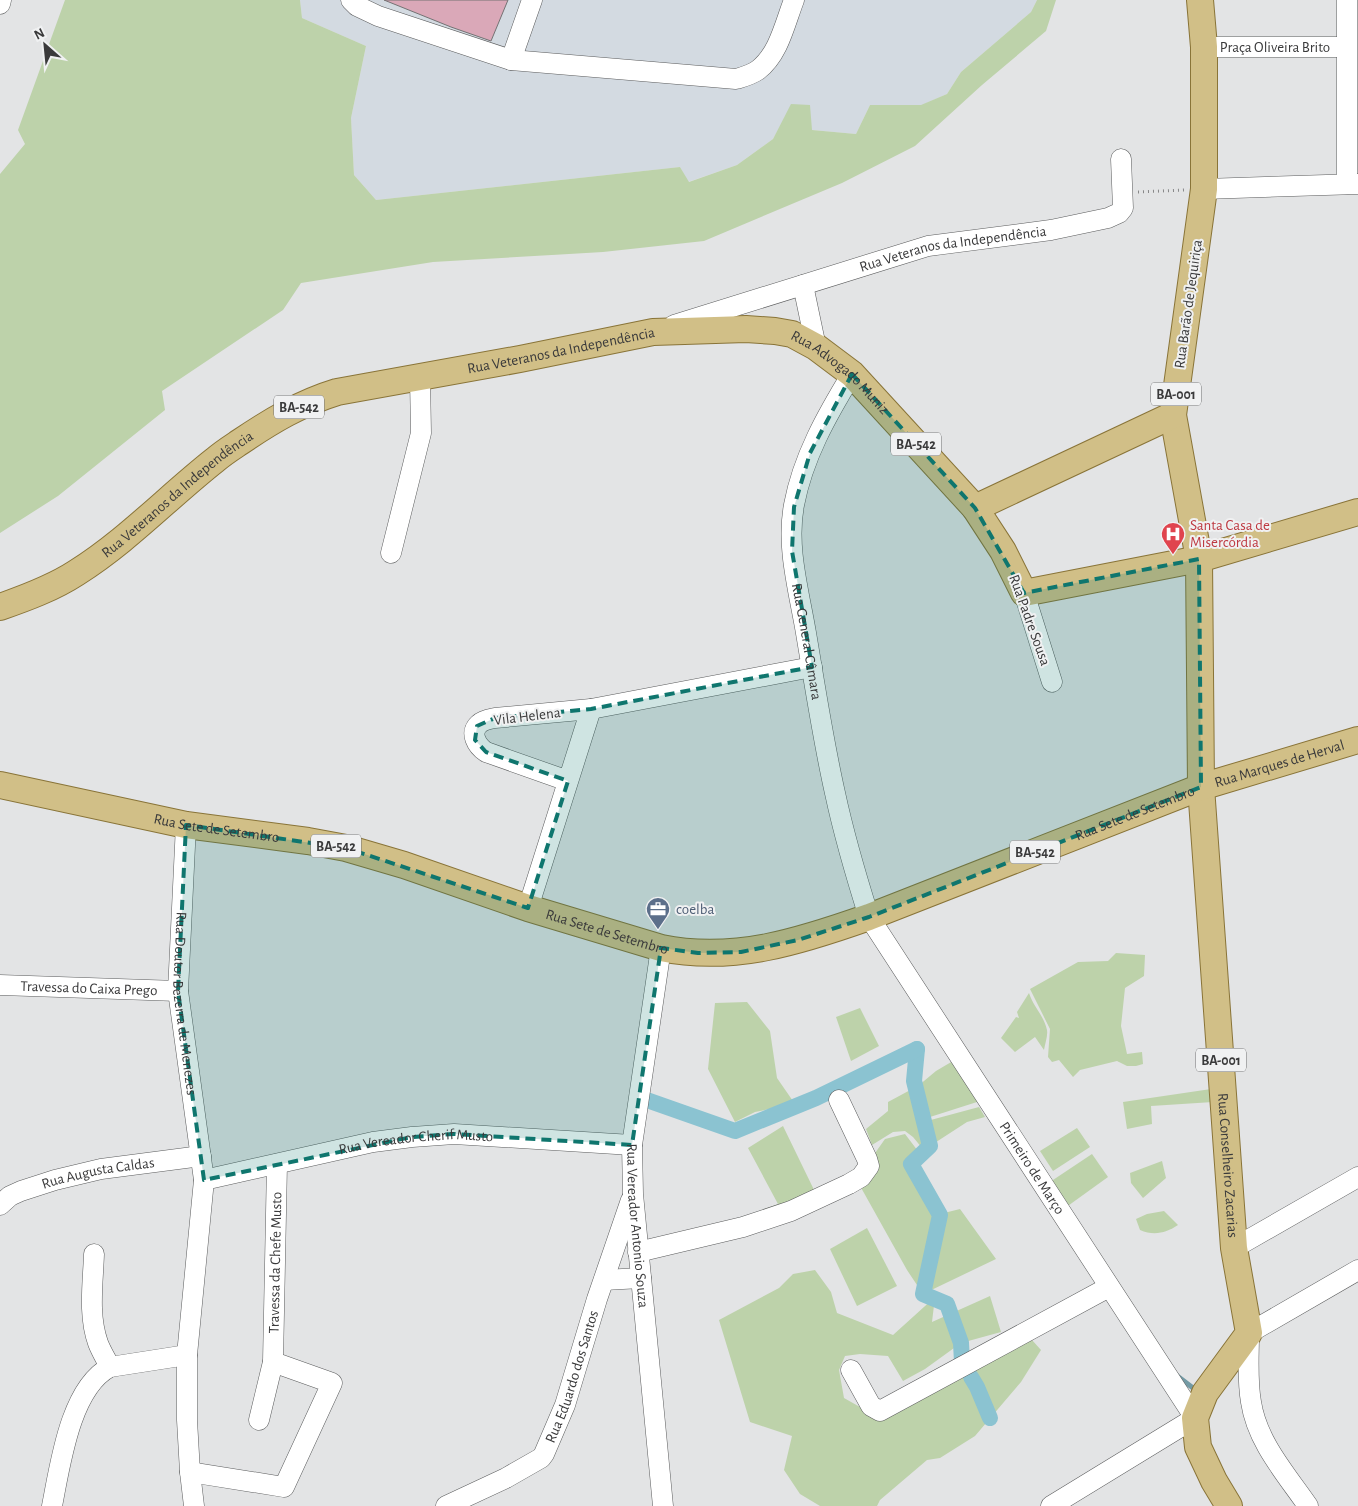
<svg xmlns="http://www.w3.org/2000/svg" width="1358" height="1506" font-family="'Alegreya Sans',sans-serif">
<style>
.built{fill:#d3dae1}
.green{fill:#bdd2aa}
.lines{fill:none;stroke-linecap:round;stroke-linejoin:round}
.stream{stroke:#739aa4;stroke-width:5}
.canal{stroke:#8bc3d1;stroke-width:16}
.building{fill:#daa8b8;stroke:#747273}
.minor-casing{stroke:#5b5c5d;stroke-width:21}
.major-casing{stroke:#897438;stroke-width:28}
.path{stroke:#878788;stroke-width:3;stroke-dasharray:1 4;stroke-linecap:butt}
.minor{stroke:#fff;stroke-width:20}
.major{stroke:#d1bf87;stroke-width:26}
.marked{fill:#0f766e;fill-opacity:0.2;stroke:#0f766e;stroke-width:4;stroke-dasharray:10 6;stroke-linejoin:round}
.labels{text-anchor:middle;stroke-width:4;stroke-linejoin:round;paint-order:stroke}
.shield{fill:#f0f1f2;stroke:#717172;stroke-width:1}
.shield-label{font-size:14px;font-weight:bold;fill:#3a3a3b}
.street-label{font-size:15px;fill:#3a3a3b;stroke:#f0f1f2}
.health-label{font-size:15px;fill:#be3a42;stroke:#f0f1f2;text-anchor:start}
.service-label{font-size:15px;fill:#4e5e75;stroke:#f0f1f2;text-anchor:start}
</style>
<rect width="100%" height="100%" fill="#e3e4e5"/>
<!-- built -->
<polygon class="built" points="300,0 1037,0 1031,12 961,72 947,94 922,105 870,105 856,134 812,130 792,104 773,139 737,165 688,182 680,167 376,200 354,175 351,118 366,46 302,18"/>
<!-- green -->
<g class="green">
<polygon points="65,0 300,0 302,18 366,46 351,118 354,175 376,200 680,167 689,182 737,165 773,139 791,104 810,105 812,130 856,134 870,105 921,105 947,94 961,72 1031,12 1037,0 1056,0 1046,31 982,85 915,146 842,183 704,241 603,252 433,262 301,283 283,310 162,391 165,410 58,496 0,533 0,174 25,144 18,130"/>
<polygon points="1116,953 1145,955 1144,976 1125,988 1121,1026 1127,1054 1142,1052 1143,1064 1136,1066 1127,1066 1117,1061 1080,1070 1073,1077 1059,1060 1052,1062 1048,1057 1050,1029 1030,989 1078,962 1108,961"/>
<path d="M1029,993C1033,1006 1044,1016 1047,1030C1048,1036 1045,1044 1044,1050L1035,1037L1015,1052L1001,1038L1016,1017L1019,1018L1017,1012Z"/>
<polygon points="747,1002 770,1031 777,1078 795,1104 755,1112 735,1122 708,1069 715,1003"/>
<polygon points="860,1008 879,1046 851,1061 836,1017"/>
<polygon points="958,1058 980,1094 977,1102 930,1117 918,1086 936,1071"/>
<polygon points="914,1088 923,1115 921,1126 922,1137 928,1148 927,1154 913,1137 905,1131 893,1132 872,1145 866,1129 888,1111 888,1102"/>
<polygon points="1211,1089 1213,1102 1151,1106 1152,1124 1127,1129 1123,1102"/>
<polygon points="979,1107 985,1117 967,1122 930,1146 923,1132 927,1121"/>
<polygon points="783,1126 816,1194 741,1218 778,1204 748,1148"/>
<polygon points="1077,1128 1090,1147 1053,1171 1040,1151"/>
<polygon points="905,1134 924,1159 911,1164 917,1181 940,1214 960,1209 996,1259 923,1294 907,1270 859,1184 873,1156 885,1139"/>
<polygon points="1092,1154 1108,1177 1065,1208 1050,1182"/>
<polygon points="1162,1161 1166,1178 1143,1198 1131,1183 1130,1173"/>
<path d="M1164,1211L1178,1225C1166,1233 1154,1236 1140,1230L1136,1219L1147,1214Z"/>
<polygon points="867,1228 897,1286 857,1306 830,1249"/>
<polygon points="815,1270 831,1292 837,1313 893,1335 935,1297 932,1322 990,1296 1001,1332 961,1343 925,1369 903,1381 888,1356 860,1354 845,1356 839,1370 844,1398 883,1420 1032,1340 1041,1350 1021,1382 975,1436 940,1458 927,1460 880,1500 877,1506 820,1506 800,1494 784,1470 792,1436 750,1422 719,1320 779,1288 793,1274"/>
</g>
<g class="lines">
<!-- stream -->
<polyline class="stream" points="1176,1375 1193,1388"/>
<!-- canal -->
<g class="canal">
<polyline points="917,1049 914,1081 930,1146 911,1164 940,1215 923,1294 947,1304 961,1343 962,1362"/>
<polyline points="644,1099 735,1131 816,1098 917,1049"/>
<polyline points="971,1377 977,1387 990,1418"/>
</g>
</g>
<!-- building -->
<polygon class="building" points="384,0 508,0 491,41 451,27"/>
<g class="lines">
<!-- minor casing -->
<g class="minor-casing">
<g id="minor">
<path d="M351,0L357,6L378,16L511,60L736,79C743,77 751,75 758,70C779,54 785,23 794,0"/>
<polyline points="0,4 1,0"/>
<path id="s1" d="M1204,47H1346"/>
<polyline points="511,60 532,0"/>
<polyline points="1347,184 1347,0"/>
<polyline points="1204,189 1358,184"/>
<polyline points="803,285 816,347"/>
<path id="s2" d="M674,325L928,246L1051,230L1108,218L1119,213L1123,208L1121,159"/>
<path id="s3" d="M852,374C827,415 803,457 794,505C786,547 799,591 806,633C815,686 823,740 835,793C844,835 856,876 869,917L1195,1418L1051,1506"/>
<polyline points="391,553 421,433 420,378"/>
<polyline points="1024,593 1052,682"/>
<polyline points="591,709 812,667"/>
<path id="s4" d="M186,825L178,991L204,1180L187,1355V1420L190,1472L194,1506"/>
<path d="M528,908L591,709L495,718C490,719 483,720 479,724C469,733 477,746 486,752L568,781"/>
<path id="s5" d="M661,948L632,1145L633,1194L663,1506"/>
<path id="s6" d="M0,985L178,991"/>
<path id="s7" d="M204,1180L373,1142L412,1137L454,1134L632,1145"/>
<path id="s8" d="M0,1205L10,1196L21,1191L55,1180L101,1169L201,1156"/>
<polyline points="1234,1248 1358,1177"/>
<polyline points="638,1252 743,1227 791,1211 849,1184 861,1177 869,1166 867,1159 839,1100"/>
<path d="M94,1254C93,1283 88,1315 98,1343C101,1351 106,1359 110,1367"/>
<polyline points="604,1280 641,1278"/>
<polyline points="851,1370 871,1406 880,1411 1109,1287"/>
<path id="s9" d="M259,1420L273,1362L277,1164"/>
<polyline points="190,1472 284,1487 332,1383 273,1362"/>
<path d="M52,1506C60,1466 70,1388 110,1367L187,1355"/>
<path id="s10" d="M446,1506L506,1478L541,1458L544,1454L565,1405L597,1299L631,1200"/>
<path d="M1308,1506C1286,1474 1257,1442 1251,1402C1247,1380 1249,1356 1249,1333L1358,1270"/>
</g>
</g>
<!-- major casing -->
<g class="major-casing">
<g id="major">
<path id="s11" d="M1200,0L1204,47V189L1173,415L1199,559L1201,787L1234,1248L1249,1333L1205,1393L1195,1418L1198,1447L1214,1481L1229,1506"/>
<polyline points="975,508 1003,551 1024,593 1199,559 1358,512"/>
<path id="s12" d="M0,607C26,598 53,588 76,573C127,541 168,497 215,460C223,453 231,448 240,442C271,421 301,403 337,392L520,359L653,332L746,329L775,331L792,334L816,347L852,374L975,508L1173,415"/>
<path id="s13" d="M0,785L186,825L308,841L346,848L404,865L528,908L661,948C734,963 801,941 869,917L1201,787L1358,740"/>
</g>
</g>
<!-- path -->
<polyline class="path" points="1138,192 1184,190"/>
<!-- minor -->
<use href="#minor" class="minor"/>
<!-- major -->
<use href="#major" class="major"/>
</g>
<!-- marked area -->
<path class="marked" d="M852,374L975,508L1024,593L1199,559L1201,787L869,917L798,940L741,952L698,953L661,948L632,1145L454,1134L412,1137L204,1180L178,991L186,825L346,848L528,908L568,781L486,752L475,740L477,726L495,718L591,709L812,667L792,551L794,507L810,453Z"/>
<!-- icons -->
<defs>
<g id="hospital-pin" transform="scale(1.25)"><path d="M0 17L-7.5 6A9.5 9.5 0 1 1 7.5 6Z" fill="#e0444e" stroke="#f0f1f2"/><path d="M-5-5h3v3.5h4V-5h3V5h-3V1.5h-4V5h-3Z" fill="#fff"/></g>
<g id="office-pin" transform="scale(1.25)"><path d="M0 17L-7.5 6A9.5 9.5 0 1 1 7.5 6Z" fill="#5c6f8a" stroke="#f0f1f2"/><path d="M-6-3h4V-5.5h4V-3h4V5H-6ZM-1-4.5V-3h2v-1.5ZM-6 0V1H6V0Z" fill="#fff"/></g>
</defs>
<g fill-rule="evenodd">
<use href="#hospital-pin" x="1173" y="534"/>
<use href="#office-pin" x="658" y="909"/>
</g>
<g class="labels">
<!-- shield labels -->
<g class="shield">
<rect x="1151" y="382.5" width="50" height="23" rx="4"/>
<rect x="274" y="395.5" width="50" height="23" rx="4"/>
<rect x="891" y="432.5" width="50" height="23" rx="4"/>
<rect x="311" y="834.5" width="50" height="23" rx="4"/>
<rect x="1010" y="840.5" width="50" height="23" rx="4"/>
<rect x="1196" y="1048.5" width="50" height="23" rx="4"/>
</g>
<g class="shield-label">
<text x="1176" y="399">BA-001</text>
<text x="299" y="412">BA-542</text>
<text x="916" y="449">BA-542</text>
<text x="336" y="851">BA-542</text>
<text x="1035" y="857">BA-542</text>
<text x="1221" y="1065">BA-001</text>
</g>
<!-- street labels -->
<g class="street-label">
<text dy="5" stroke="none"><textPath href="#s1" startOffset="71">Praça Oliveira Brito</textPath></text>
<text dy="5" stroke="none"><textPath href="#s2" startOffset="290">Rua Veteranos da Independência</textPath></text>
<text transform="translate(1188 304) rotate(-82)" y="5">Rua Barão de Jequiriça</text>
<text dy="5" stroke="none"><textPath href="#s12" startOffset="631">Rua Veteranos da Independência</textPath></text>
<text dy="5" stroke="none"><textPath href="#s12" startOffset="926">Rua Advogado Muniz</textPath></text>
<text dy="5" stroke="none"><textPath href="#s12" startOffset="212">Rua Veteranos da Independência</textPath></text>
<text transform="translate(1030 620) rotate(70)" y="5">Rua Padre Sousa</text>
<text dy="5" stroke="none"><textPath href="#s3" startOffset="282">Rua General Câmara</textPath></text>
<text transform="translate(527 716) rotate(-7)" y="5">Vila Helena</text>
<text dy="5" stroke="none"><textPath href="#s13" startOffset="1334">Rua Marques de Herval</textPath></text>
<text dy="5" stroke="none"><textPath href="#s13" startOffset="1181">Rua Sete de Setembro</textPath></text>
<text dy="5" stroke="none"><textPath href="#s13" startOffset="221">Rua Sete de Setembro</textPath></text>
<text dy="5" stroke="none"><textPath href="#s13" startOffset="626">Rua Sete de Setembro</textPath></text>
<text dy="5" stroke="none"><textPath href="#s6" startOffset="89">Travessa do Caixa Prego</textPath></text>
<text dy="5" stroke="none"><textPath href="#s4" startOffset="179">Rua Doutor Bezerra de Menezes</textPath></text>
<text dy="5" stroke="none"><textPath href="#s7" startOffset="216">Rua Vereador Cherif Musto</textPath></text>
<text dy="5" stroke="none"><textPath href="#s11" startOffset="1171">Rua Conselheiro Zacarias</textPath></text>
<text dy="5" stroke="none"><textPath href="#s3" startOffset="864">Primeiro de Março</textPath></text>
<text dy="5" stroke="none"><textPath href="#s8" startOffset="105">Rua Augusta Caldas</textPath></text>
<text dy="5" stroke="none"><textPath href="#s5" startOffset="280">Rua Vereador Antonio Souza</textPath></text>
<text dy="5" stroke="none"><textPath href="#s9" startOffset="159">Travessa da Chefe Musto</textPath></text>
<text dy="5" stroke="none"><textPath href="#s10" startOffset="194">Rua Eduardo dos Santos</textPath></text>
</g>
<!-- health labels -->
<g class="health-label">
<text x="1190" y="530">Santa Casa de<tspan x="1190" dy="17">Misercórdia</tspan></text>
</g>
<!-- service labels -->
<g class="service-label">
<text x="676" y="914">coelba</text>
</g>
</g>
<!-- north arrow -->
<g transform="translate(45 45) rotate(333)" stroke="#f0f1f2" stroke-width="4" paint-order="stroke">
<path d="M0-4L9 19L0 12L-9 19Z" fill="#3a3a3b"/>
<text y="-8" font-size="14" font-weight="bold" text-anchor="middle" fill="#3a3a3b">N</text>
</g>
</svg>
